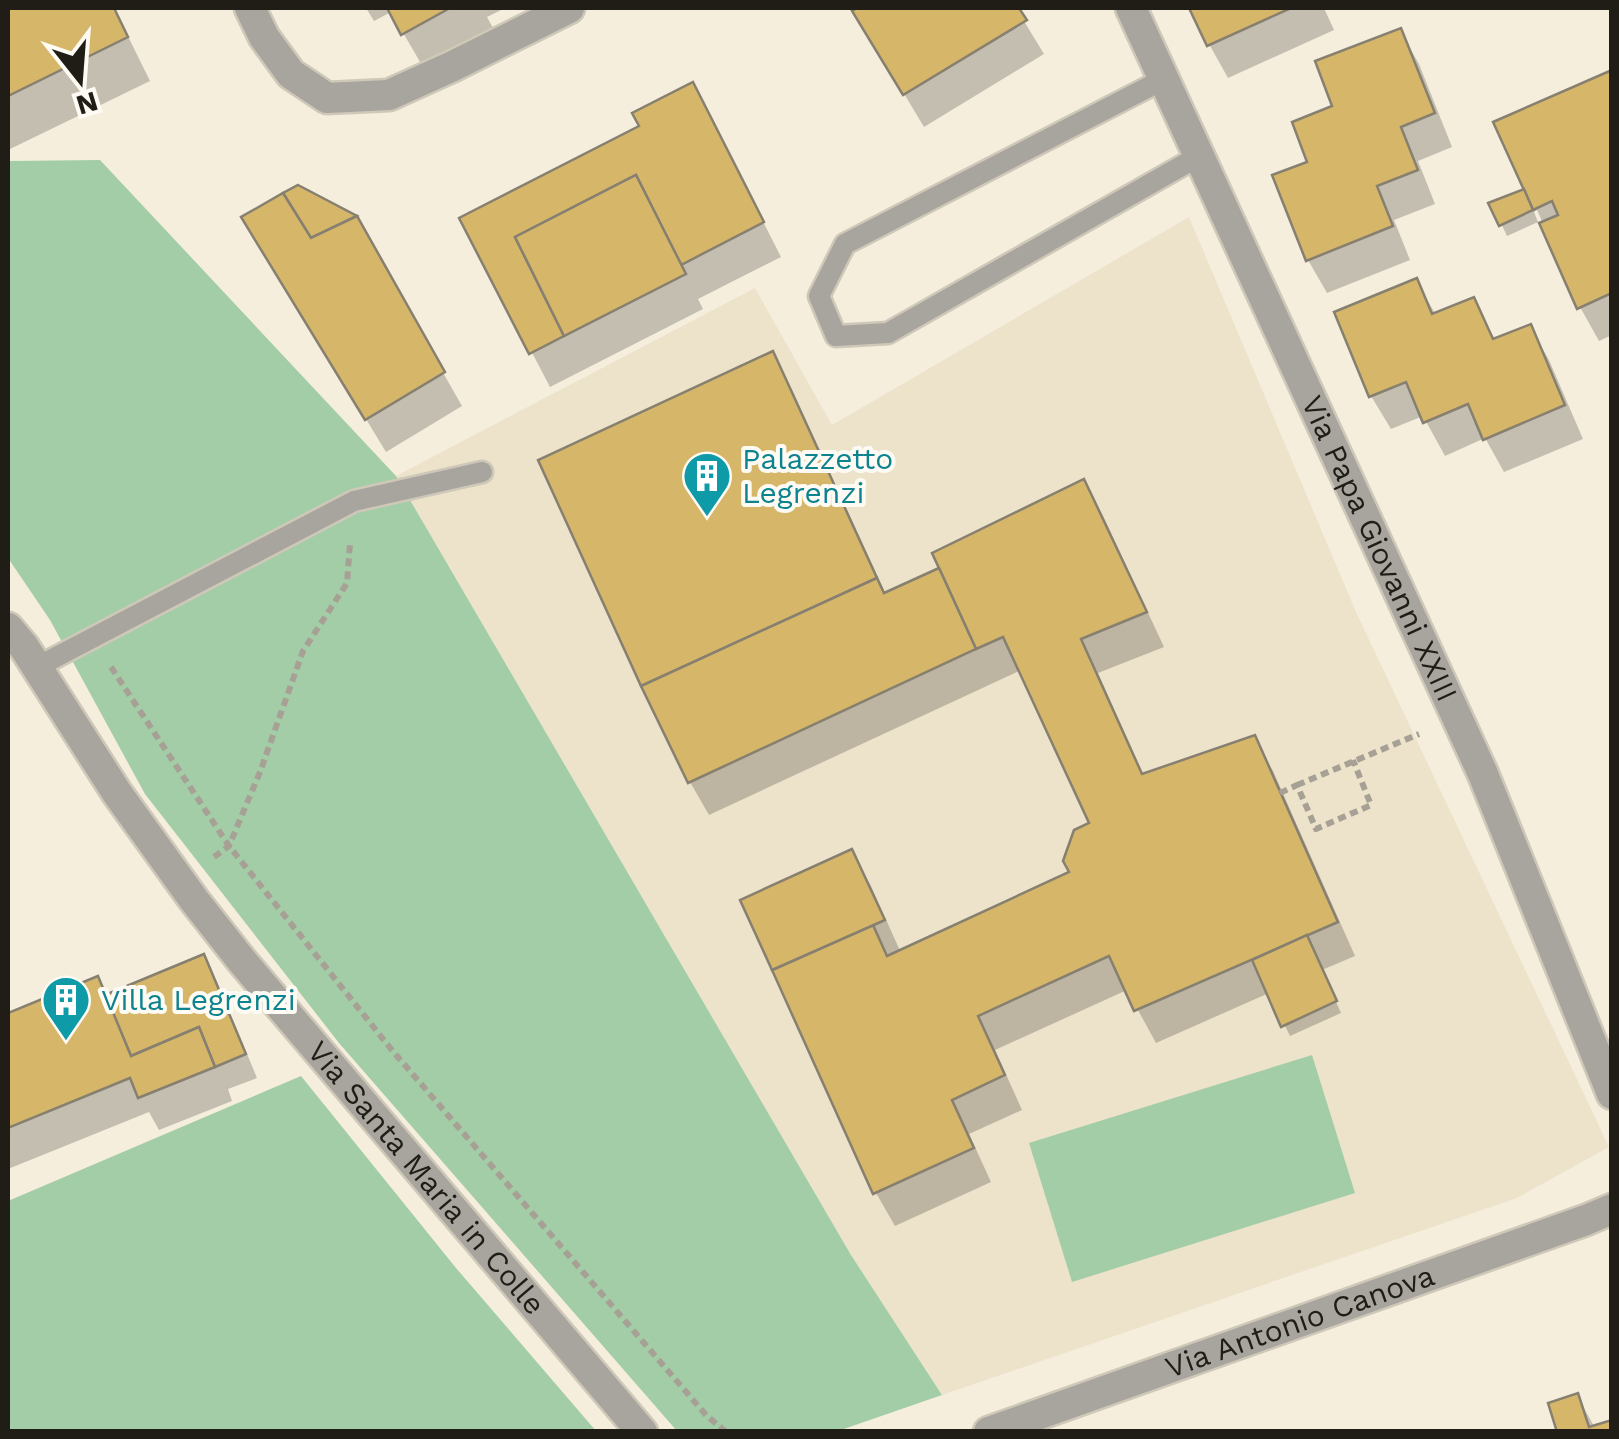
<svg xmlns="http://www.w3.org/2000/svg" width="1619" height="1439" font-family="'Work Sans',sans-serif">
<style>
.built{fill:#ede3cb}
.green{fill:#a3cda7}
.shadow{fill:#0003}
.building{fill:#d6b668;stroke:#878071;stroke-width:2.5}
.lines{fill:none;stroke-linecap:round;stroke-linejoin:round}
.lane-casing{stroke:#cfc8b9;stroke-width:25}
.street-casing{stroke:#cfc8b9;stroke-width:35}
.path{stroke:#a7a195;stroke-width:6;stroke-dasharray:8 5;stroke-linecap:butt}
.lane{stroke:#a7a59e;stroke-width:20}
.street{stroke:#a7a59e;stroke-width:30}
.labels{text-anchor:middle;stroke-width:8;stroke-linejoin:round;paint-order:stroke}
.culture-label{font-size:30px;fill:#0d838f;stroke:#fefbf4;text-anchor:start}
.street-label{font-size:30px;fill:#201d17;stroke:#fefbf4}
</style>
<rect width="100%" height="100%" fill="#f5eedd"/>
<!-- built -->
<polygon class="built" points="1189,217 1356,612 1609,1147 1517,1198 942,1395 851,1255 396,476 755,288 832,425"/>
<!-- green -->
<g class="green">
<polygon points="100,160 396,476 851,1255 942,1395 838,1431 677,1431 339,1043 145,794 50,620 8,558 8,161"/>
<polygon points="1312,1055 1355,1193 1072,1282 1029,1143"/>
<polygon points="301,1076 456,1268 596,1431 8,1431 8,1201"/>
</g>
<!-- shadow -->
<g class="shadow">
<polygon points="8,8 114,8 150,81 8,150"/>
<polygon points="366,8 505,8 487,17 493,28 423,67 391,12 374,21"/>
<polygon points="862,8 1016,8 1044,54 924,127 855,12"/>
<polygon points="1192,8 1324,8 1334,30 1228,78 1209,44"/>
<polygon points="1400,31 1419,64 1452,147 1418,161 1435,204 1394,220 1410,260 1327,293 1308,260 1310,163 1336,107"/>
<polygon points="1612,72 1612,335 1599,341 1580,307 1537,210 1534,212 1538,222 1507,236 1492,204 1522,192"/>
<polygon points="711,119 781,257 698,299 703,309 550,387 462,219 642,127"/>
<polygon points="355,218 462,406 386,452 264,251"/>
<polygon points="1416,281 1436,315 1473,300 1496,341 1530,327 1549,360 1583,439 1504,472 1485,438 1445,456 1423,416 1391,429 1371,396"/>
<polygon points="772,355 791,388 886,595 942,569 1083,482 1103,516 1164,647 1098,673 1144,776 1253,738 1273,771 1355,956 1322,970 1341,1013 1290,1036 1269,993 1156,1043 1127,990 995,1050 1022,1110 969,1134 991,1182 895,1226 876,1193 851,852 871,886 901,953 1072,874 1092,824 1021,670 709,815 690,782"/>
<polygon points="203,957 216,980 257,1078 228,1089 232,1101 159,1130 149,1112 8,1169 8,1016 97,979 107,997"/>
<polygon points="1577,1396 1595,1428 1612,1432 1559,1432"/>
</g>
<!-- building -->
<g class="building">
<polygon points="8,8 114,8 128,37 8,96"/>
<polygon points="387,8 450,8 401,35"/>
<polygon points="857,8 1019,8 1027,20 903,95 852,11"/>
<polygon points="1189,8 1291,8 1207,46"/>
<polygon points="1401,28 1435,113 1401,127 1418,170 1377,186 1393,226 1306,261 1272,175 1307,162 1292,122 1332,106 1315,61"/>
<polygon points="1612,70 1612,293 1577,309 1539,223 1558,215 1552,201 1533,210 1493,122"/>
<polygon points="693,82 764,222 681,265 636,175 515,237 564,336 529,354 459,218 639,126 632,113"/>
<polygon points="636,175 686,274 564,336 515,237"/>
<polygon points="298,185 357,216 311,238 283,193"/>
<polygon points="1524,189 1533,210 1499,226 1488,203"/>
<polygon points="283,193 311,238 357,216 445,372 365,420 241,217"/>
<polygon points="1417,278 1432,314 1474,297 1493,339 1531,324 1565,405 1483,440 1468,404 1423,423 1406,382 1369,397 1334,312"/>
<polygon points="773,351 877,578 641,686 538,460"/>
<polygon points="1084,479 1147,612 1081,639 1142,774 1255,735 1338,922 1134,1011 1109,956 978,1016 1005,1075 952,1100 974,1148 873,1194 772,970 873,925 887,956 1069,872 1063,861 1074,830 1089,823 1003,637 976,649 932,553"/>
<polygon points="939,568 976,649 688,783 641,686 877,578 884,593"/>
<polygon points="852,849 885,920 772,970 740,900"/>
<polygon points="1307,935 1337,1001 1281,1027 1252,960"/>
<polygon points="204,954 246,1054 215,1067 199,1027 131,1056 105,995"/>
<polygon points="98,976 131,1056 199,1027 215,1067 138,1098 130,1078 8,1128 8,1013"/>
<polygon points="1578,1393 1589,1427 1612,1420 1612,1432 1557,1432 1548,1403"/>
</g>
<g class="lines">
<!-- lane casing -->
<g class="lane-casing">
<g id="lane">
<polyline points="1164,79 845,244 819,296 836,336 888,333 1199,156"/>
<polyline points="37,667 354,501 482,472"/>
</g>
</g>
<!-- street casing -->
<g class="street-casing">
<g id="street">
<polyline points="250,8 264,37 291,74 327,98 389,95 453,66 569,8"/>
<path id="s1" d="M1131,8L1483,774L1612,1094"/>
<path id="s2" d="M8,628L24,647L117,793L194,900L242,961L642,1432"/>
<path id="s3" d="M989,1432L1586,1220L1612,1209"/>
</g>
</g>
<!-- path -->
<g class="path">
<polyline points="111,667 229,846 391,1049 706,1415 726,1432"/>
<polyline points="1297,785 1419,734"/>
<polyline points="1280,793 1297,785 1316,829 1371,805 1353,760"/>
<polyline points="214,857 229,846 260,772 303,651 347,583 350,544"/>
</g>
<!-- lane -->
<use href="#lane" class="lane"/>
<!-- street -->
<use href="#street" class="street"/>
</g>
<!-- icons -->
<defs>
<g id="building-pin" transform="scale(2.5)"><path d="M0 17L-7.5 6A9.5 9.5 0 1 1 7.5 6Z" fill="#0f9aa8" stroke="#fefbf4"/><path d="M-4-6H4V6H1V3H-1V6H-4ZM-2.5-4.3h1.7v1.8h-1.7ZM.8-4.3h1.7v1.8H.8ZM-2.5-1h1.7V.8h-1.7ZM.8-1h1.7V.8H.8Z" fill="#fff"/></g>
</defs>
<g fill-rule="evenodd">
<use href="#building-pin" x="707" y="476"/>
<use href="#building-pin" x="66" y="1000"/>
</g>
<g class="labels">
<!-- culture labels -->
<g class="culture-label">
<text x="742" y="469">Palazzetto<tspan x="742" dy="34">Legrenzi</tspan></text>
<text x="101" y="1010">Villa Legrenzi</text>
</g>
<!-- street labels -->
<g class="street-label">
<text dy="10" stroke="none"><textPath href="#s1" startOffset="595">Via Papa Giovanni XXIII</textPath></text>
<text dy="10" stroke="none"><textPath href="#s2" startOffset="692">Via Santa Maria in Colle</textPath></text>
<text dy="10" stroke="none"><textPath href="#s3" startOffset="330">Via Antonio Canova</textPath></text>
</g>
</g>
<!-- border -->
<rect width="1619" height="1439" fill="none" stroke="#201d17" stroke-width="20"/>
<!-- north arrow -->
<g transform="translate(80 80) rotate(163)" stroke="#fefbf4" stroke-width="8" paint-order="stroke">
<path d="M0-8L18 38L0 25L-18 38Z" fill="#201d17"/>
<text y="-15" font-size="28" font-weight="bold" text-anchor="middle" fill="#201d17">N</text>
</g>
</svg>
